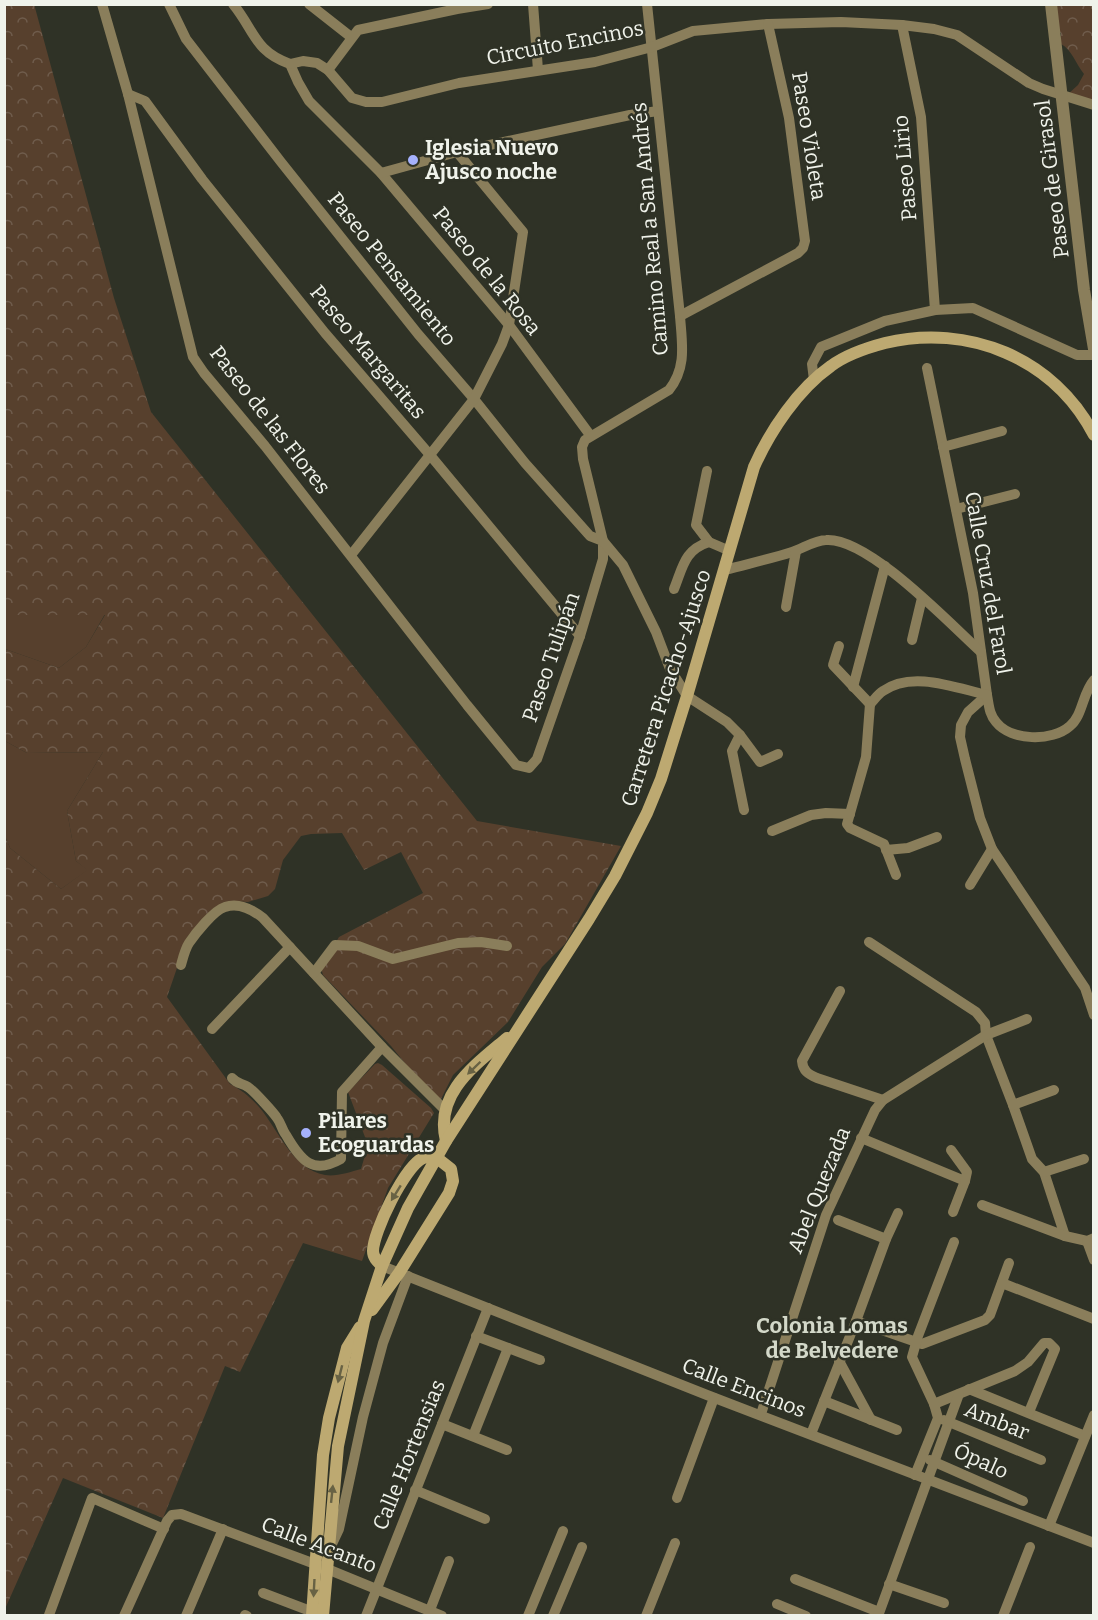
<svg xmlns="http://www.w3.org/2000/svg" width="1098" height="1620" font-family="Bitter,serif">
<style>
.grass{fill:#57402d}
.forest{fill:url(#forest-crowns)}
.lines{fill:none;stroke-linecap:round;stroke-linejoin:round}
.minor{stroke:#8a7e5b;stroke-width:10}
.tertiary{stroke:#8a7e5b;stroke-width:12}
.secondary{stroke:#bda971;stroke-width:12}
.oneway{fill:#686244}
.poi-dot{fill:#a5b1fc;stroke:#2f3226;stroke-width:2}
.labels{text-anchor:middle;stroke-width:5;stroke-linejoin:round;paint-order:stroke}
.street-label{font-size:21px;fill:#f0f3eb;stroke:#2f3226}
.poi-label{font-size:21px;font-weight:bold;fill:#f0f3eb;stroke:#2f3226;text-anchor:start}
.neighbourhood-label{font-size:22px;font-weight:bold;fill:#d3d8c9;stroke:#2f3226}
</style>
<defs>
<pattern id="forest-crowns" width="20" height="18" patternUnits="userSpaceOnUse" patternTransform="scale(1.5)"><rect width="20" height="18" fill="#57402d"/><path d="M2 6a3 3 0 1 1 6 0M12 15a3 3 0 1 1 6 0" fill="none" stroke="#6f5c4c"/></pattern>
</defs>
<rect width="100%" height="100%" fill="#2f3226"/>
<!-- grass -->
<g class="grass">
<polygon points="105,614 86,647 59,668 5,649 4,615"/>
<polygon points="5,741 27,753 103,752 67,811 76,861 88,870 61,889 10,848 5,836"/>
</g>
<!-- forest -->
<g class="forest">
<path d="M34,4L114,298L151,412L477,821L621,846L565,944L542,967L508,1022L453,1075L441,1099L426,1089L391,1046L323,975L321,968L339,937L423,893L401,852L364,870L342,833L311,834L301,836L283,860L275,889L268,896L248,902L231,901L214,908L188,936L167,997L230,1084C242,1090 250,1097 259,1107C278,1129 292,1169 325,1175C336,1177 350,1172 361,1169L368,1145L348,1092L375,1064L378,1063L382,1065L431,1108L434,1113L388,1188L362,1261L303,1243L240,1372L225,1366L163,1518L63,1478L5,1609V836L10,848L61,889L87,870L76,861L67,811L103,752L27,753L5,741V649L59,668L86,647L105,615H5L4,5Z"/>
<path d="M1047,5H1093V107L1067,95L1078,85L1084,74C1076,64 1072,50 1061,44V33C1044,23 1048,22 1047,5Z"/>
</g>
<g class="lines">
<!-- minor -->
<g class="minor">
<polyline points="102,4 128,94 193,357 204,373 265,446 467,705 516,765 529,768 537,759 580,636 603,559 603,541 590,536 525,463 474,399 418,334 281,162 186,39 169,4"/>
<path d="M233,4C255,31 254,51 290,64L298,82L309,101L381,173L509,325L590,435"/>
<polyline points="309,4 351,37"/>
<polyline points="533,4 538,70"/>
<path d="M647,4L680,316C682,344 687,367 669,390L585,440L582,447L583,459L603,541L623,565L656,632L670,669L687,696L727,722L740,735L760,762L778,754"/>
<polyline points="902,25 921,117 935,310"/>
<polyline points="290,64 303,61 317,63 328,70 352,98 366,102 382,102 459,83 595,62 652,47 693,31 768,24 841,22 902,25 934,29 957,35 1029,83 1043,89 1094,105"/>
<polyline points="328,70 358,30 457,9 488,4"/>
<polyline points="128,94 145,101 202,179 325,333 430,455 580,636"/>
<polyline points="381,173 457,152 630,115 658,111"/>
<polyline points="680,316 798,253 803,248 805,241 789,118 768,24"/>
<polyline points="927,368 973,593 987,695 968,712 961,725 960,737 965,759 980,818 992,849 1085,988 1094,1015"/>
<polyline points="814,380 812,364 821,347 885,321 935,310 973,308 1077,355 1094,355"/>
<polyline points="943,447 1002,431"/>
<polyline points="707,471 696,525 709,542 730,551"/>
<polyline points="956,509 1015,494"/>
<polyline points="351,555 474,399 502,344 509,325 523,232 457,152"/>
<path d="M725,570C747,564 770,559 792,552C802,549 815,540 826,540C868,537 949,623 981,652"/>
<path d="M674,589C683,567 684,550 709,542"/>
<polyline points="786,607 796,551"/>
<polyline points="912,640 922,598"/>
<polyline points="839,646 833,665 870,704"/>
<polyline points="853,687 885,566"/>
<path d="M870,704C874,700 878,694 883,691C912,670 956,688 987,695C989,705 989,714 996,722C1011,741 1052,742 1070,726C1083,715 1082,694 1094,680"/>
<polyline points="870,704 866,757 847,824 850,828 884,844 896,875"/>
<polyline points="740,735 732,751 744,810"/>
<polyline points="772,831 811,815 826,813 850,814"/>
<polyline points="886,850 908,848 937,837"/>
<polyline points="970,885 992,849"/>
<polyline points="869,942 976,1012 985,1023 986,1035 1013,1105 1032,1159 1044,1172 1065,1236"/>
<path d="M181,965C183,958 185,949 189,943C195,934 214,910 225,907C239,902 253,910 263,918L382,1047L445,1110"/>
<polyline points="314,973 335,945 358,946 393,959 458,943 481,942 507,946"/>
<path d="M840,991L802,1061C803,1071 808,1074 817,1078L883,1100"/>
<polyline points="212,1029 290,947"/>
<path d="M232,1078C237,1084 242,1083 248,1087C253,1090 274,1113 277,1118C281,1123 282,1130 286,1135C301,1161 313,1175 341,1159L342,1092L382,1047"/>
<polyline points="1013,1105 1054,1090"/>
<polyline points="861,1138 965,1181 953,1212"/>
<polyline points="951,1150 967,1172 965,1181"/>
<polyline points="1044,1172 1084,1159"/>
<polyline points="982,1205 1065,1236 1087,1241 1094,1238"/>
<polyline points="838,1220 886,1239"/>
<polyline points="1087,1241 1094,1260"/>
<polyline points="382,1266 707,1395 1094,1543"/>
<polyline points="1002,1283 1094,1319"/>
<polyline points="856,1321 922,1344 985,1320 990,1315 1009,1263"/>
<polyline points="508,1348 540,1360"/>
<polyline points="839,1361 871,1420"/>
<polyline points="969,1389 1085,1436"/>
<polyline points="824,1401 897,1430"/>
<polyline points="934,1404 1015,1371 1028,1362 1044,1343 1049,1343 1055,1349 1029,1412"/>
<polyline points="761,1414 826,1215 875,1110 883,1100 986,1035 1027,1019"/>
<polyline points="944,1420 1041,1460"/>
<polyline points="442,1424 507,1450"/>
<polyline points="811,1434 856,1321 886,1239 898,1213"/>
<polyline points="473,1436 508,1348 476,1336"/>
<polyline points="930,1460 1023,1501"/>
<polyline points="915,1475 938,1418 934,1404 912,1357 918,1336 954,1242"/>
<polyline points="415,1490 485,1519"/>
<polyline points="677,1498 714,1398"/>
<polyline points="1049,1526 1094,1415"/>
<polyline points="331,1546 339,1529 363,1417 383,1343 408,1276"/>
<polyline points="795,1579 879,1612"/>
<polyline points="889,1584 944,1603"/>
<polyline points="263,1593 313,1612"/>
<polyline points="777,1604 806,1616"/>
<polyline points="430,1610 449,1561"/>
<polyline points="49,1615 92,1498 164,1529"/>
<polyline points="245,1615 247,1616"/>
<polyline points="124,1616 167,1521 172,1515 181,1514 315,1564 442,1616"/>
<polyline points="186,1616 223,1529"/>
<polyline points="366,1616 488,1308"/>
<polyline points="528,1616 563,1531"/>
<polyline points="553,1616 582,1547"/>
<polyline points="646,1616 675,1543"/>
<polyline points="878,1616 959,1394"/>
<polyline points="1003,1616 1030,1547"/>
</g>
<!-- tertiary -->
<polyline class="tertiary" points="1051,4 1084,290 1094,349"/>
<!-- secondary -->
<g class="secondary">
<path d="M446,1141C434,1094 474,1066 507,1038"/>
<path d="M372,1310L399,1273L449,1193L453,1181L451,1169L437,1158C433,1158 426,1157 423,1158C405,1166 373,1232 373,1251C373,1258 378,1262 382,1266"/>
<polyline points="312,1616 323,1455 329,1418 347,1348 360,1327"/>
<path d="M323,1616L338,1446L364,1321L382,1266L408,1208L446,1141L589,919L615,876L647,813L661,779L687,696L754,467C770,431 798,389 831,366C847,354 866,348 885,343C968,323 1054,358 1094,435"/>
</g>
</g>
<!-- one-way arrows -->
<defs><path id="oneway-solid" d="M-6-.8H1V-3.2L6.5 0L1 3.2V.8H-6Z" transform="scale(1.5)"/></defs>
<g class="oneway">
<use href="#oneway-solid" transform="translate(474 1068) rotate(136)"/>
<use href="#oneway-solid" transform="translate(396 1193) rotate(122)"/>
<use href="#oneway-solid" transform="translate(340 1374) rotate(104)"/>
<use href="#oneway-solid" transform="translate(332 1494) rotate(-84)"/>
<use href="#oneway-solid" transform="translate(314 1588) rotate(93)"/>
</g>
<!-- markers -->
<g class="poi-dot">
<circle cx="413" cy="160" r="6"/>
<circle cx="306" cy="1133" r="6"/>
</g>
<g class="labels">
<!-- street labels -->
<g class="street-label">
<text transform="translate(565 43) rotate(-11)" y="7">Circuito Encinos</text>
<text transform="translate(809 136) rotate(81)" y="7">Paseo Violeta</text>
<text transform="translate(905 168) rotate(-95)" y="7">Paseo Lirio</text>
<text transform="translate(1052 179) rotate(-97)" y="7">Paseo de Girasol</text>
<text transform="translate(650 229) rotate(-95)" y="7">Camino Real a San Andrés</text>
<text transform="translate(392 269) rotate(51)" y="7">Paseo Pensamiento</text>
<text transform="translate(487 271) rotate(51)" y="7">Paseo de la Rosa</text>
<text transform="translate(368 352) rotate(50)" y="7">Paseo Margaritas</text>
<text transform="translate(270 420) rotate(52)" y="7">Paseo de las Flores</text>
<text transform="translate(988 583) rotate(80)" y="7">Calle Cruz del Farol</text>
<text transform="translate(551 657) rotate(-71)" y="7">Paseo Tulipán</text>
<text transform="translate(666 688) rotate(-72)" y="7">Carretera Picacho-Ajusco</text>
<text transform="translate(819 1190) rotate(-68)" y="7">Abel Quezada</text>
<text transform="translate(744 1388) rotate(21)" y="7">Calle Encinos</text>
<text transform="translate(997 1421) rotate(22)" y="7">Ambar</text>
<text transform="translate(409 1455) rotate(-68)" y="7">Calle Hortensias</text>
<text transform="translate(981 1461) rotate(24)" y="7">Ópalo</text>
<text transform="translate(319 1545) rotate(21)" y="7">Calle Acanto</text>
</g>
<!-- poi labels -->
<g class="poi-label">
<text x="425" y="155">Iglesia Nuevo<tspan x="425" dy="24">Ajusco noche</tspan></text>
<text x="318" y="1128">Pilares<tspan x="318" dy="24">Ecoguardas</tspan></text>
</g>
<!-- neighbourhood labels -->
<g class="neighbourhood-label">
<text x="832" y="1333">Colonia Lomas<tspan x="832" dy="25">de Belvedere</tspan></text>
</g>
</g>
<!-- border -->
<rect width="1098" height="1620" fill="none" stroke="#f0f3eb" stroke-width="12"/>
</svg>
